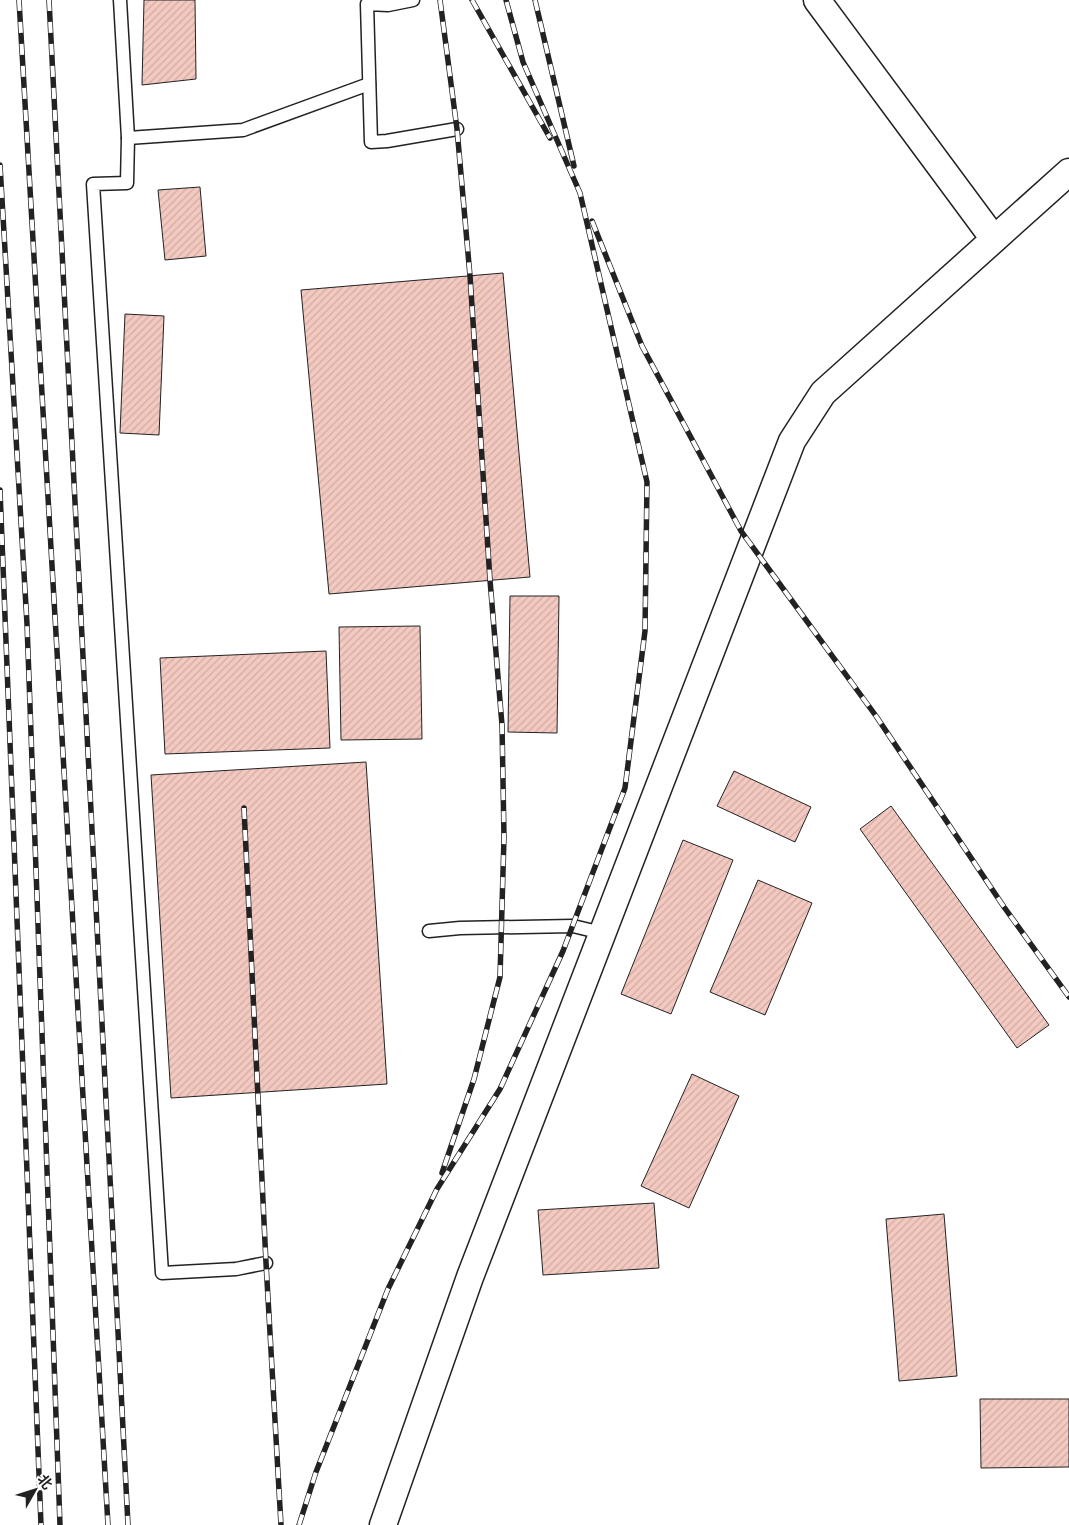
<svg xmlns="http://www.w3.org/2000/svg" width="1069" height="1525" font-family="'IBM Plex Serif','Noto Sans SC',serif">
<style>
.building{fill:url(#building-hatch);stroke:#222}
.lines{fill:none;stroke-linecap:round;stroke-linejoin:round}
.lane-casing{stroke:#222;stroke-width:15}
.street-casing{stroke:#222;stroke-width:29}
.lane{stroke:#fff;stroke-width:12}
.street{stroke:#fff;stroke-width:26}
.rail-casing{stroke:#222;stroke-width:5.5}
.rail{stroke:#fff;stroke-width:4;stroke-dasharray:11;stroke-linecap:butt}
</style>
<defs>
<pattern id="building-hatch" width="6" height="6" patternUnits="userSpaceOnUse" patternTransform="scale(1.25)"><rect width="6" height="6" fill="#f3c9c0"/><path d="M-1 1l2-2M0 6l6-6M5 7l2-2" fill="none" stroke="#d0aca5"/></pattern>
</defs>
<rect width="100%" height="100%" fill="#fff"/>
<!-- building -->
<g class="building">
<polygon points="144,0 195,0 196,79 142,85"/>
<polygon points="200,187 206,256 165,260 158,190"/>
<polygon points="503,273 530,577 329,594 301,290"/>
<polygon points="125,314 164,316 159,435 120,433"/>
<polygon points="510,596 559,596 557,733 508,732"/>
<polygon points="420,626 422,739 341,740 339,627"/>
<polygon points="326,651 330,748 165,754 160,658"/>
<polygon points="366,762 387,1084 171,1098 151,775"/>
<polygon points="734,771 811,807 795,842 717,806"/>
<polygon points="891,806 1049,1025 1017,1048 860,829"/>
<polygon points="683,840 733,860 671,1014 621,994"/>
<polygon points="758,880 812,903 765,1015 710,992"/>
<polygon points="692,1074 739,1096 689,1208 641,1186"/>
<polygon points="654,1203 659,1268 543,1275 538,1210"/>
<polygon points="944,1214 957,1376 899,1381 886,1219"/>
<polygon points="980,1399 1069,1399 1069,1467 981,1468"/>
</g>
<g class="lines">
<!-- lane casing -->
<g class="lane-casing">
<g id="lane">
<polyline points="120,0 128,138 127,183 93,184 162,1273 236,1269 266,1263"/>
<polyline points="413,0 388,5 367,4 371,142 387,141 457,129"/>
<polyline points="128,138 243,130 369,84"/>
<polyline points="429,931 460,928 573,926 602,933"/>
</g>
</g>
<!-- street casing -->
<g class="street-casing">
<g id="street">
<polyline points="817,0 994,239"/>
<polyline points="383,1525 470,1277 792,441 823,393 1069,172"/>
</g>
</g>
<!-- lane -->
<use href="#lane" class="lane"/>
<!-- street -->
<use href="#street" class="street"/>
<!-- rail casing -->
<g class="rail-casing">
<g id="rail">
<polyline points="19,0 108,1525"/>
<polyline points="49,0 128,1525"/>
<polyline points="440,0 457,129 470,276 490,580 502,725 504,837 500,977 474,1079 442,1173"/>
<polyline points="472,0 550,138"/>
<polyline points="535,0 574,166"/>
<polyline points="0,165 27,624 60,1525"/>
<polyline points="592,221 642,346 741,531 876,716 1004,907 1069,997"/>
<polyline points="0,490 41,1525"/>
<polyline points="244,808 266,1263 281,1525"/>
<polyline points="299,1525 316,1472 388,1289 437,1189 500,1089 563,951 625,788 645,631 647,482 580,193 523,62 506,0"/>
</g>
</g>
<!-- rail -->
<use href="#rail" class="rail"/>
</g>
<!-- north arrow -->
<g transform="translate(35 1490) rotate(51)" stroke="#ffffff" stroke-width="4" paint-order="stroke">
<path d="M0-4L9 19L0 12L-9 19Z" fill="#222222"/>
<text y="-8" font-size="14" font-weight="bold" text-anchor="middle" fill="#222222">北</text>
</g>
</svg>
